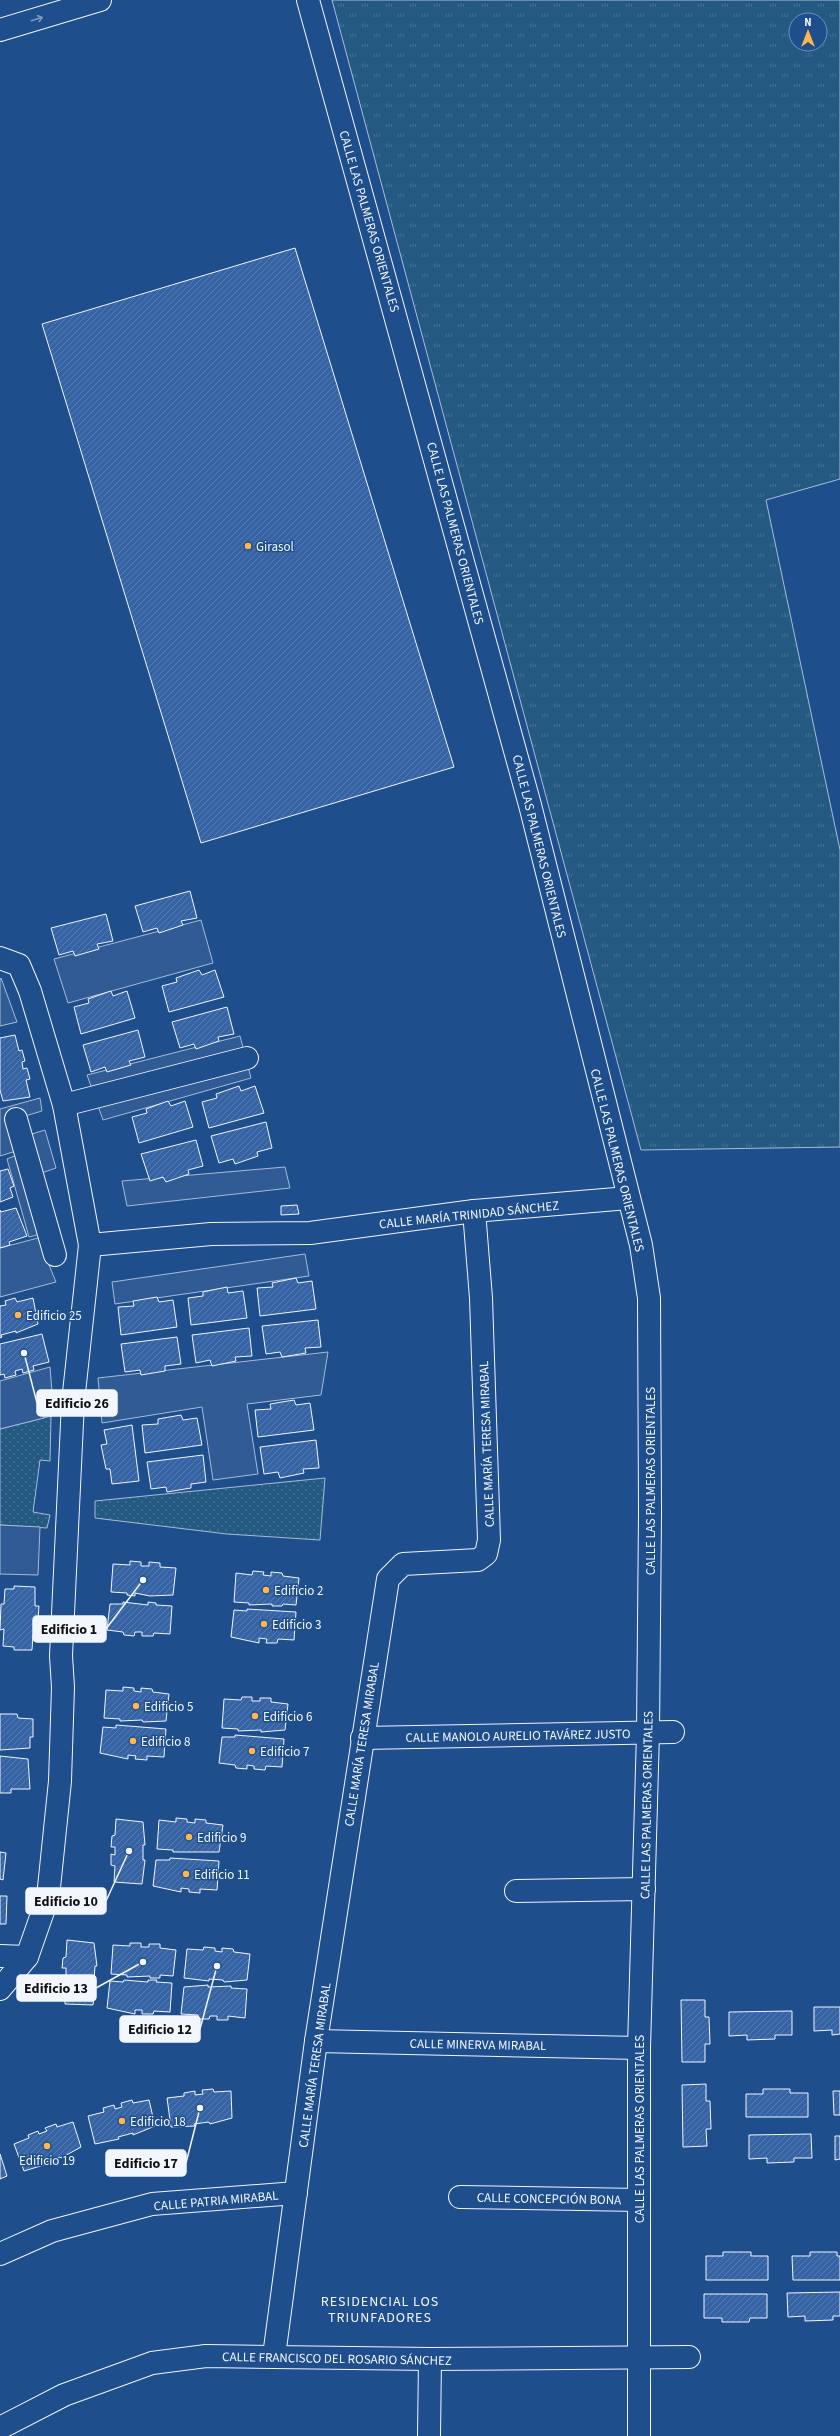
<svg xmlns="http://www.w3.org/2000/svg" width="840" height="2436" font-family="'Source Sans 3',sans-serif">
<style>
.grass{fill:url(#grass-tufts);stroke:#a8bbd7;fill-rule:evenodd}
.park{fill:url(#park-dots);stroke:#a8bbd7}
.parking{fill:#305b95;stroke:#a8bbd7}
.building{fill:url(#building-hatch);stroke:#f2f6ff}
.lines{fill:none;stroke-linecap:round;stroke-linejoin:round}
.minor-casing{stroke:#f2f6ff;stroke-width:24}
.major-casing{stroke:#f2f6ff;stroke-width:24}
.minor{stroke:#1f4e8c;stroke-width:22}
.major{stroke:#1f4e8c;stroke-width:22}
.oneway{stroke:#7e9ac0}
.poi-dot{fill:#ffb74d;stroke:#1f4e8c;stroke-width:1.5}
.labels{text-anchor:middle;stroke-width:3;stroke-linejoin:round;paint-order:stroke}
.street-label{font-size:13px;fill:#f2f6ff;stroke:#1f4e8c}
.poi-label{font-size:13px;fill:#f2f6ff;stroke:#1f4e8c;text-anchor:start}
.neighbourhood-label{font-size:14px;letter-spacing:1px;fill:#f2f6ff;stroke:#1f4e8c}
.leader{fill:none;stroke:#f2f6ff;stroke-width:1.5}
.callout-dot{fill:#f2f6ff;stroke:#1f4e8c;stroke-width:1.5}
.callout{fill:#f2f6ff;stroke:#f2f6ff;stroke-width:1.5}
.callout-label{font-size:14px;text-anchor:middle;font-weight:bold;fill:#111}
</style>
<defs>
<pattern id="grass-tufts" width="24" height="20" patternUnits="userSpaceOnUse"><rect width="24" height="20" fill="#245a82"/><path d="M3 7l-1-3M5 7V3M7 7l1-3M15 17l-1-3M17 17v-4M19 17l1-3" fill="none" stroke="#447295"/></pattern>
<pattern id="park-dots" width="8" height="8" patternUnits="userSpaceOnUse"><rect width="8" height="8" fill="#245a82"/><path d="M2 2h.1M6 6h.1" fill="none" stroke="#447295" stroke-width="1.8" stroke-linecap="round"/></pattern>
<pattern id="building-hatch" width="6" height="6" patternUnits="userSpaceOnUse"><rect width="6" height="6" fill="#3563a3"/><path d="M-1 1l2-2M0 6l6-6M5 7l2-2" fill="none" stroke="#537ab1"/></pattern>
</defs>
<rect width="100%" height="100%" fill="#1f4e8c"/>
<!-- grass -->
<path class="grass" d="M332,0H840V479L766,500L840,850V1147L641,1150ZM796,20H820V44H796Z"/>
<!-- park -->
<g class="park">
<polygon points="51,1416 50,1461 40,1460 33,1512 50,1515 47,1528 0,1525 0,1429"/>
<polygon points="325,1478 320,1540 227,1534 95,1518 95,1501"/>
</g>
<!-- parking -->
<g class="parking">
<polygon points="201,920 213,963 68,1003 54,959"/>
<polygon points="1,978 17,1022 0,1026 0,979"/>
<polygon points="240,1036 251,1078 103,1120 87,1075"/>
<polygon points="40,1098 42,1111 8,1121 16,1151 0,1156 0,1109"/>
<polygon points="45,1130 56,1168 33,1176 49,1232 29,1237 7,1159 26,1151 22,1137"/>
<polygon points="285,1167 290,1188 127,1206 122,1181"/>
<polygon points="38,1238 56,1282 0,1297 0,1248"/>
<polygon points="305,1254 309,1276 115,1304 112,1282"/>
<polygon points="328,1352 321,1395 247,1404 258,1474 213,1480 202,1407 102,1423 98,1378"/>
<polygon points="50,1367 52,1392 38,1396 44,1418 0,1429 0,1381"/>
<polygon points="0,1525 40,1527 38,1575 0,1574"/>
</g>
<!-- building -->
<g class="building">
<polygon points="295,248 454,767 201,843 42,324"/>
<polygon points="190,891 197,918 181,921 183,925 159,933 157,928 143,932 135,906"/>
<polygon points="106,914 113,941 97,944 99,949 75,956 73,951 59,955 51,928"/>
<polygon points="199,970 202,975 215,970 224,997 169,1012 162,986 177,982 176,978"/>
<polygon points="111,991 113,996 127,991 135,1018 81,1034 74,1007 89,1003 88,999"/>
<polygon points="227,1007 234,1034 218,1037 219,1041 196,1049 194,1044 180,1048 172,1022"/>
<polygon points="138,1030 145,1057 129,1061 131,1065 107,1072 105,1067 91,1072 83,1045"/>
<polygon points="15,1035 19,1051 22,1050 25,1061 22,1062 23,1069 27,1068 30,1079 26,1080 30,1097 3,1101 0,1090 0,1038"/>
<polygon points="239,1086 241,1091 255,1086 264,1113 209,1128 202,1102 217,1098 216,1094"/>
<polygon points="168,1101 171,1106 185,1101 193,1127 139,1143 132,1117 147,1113 146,1109"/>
<polygon points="266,1122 272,1148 257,1152 258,1156 235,1164 233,1159 219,1163 211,1136"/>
<polygon points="196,1140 203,1166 188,1170 189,1174 166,1182 163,1177 150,1181 141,1154"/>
<polygon points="8,1169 14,1186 10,1188 13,1197 0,1202 0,1171"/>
<polygon points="297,1205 299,1214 281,1215 281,1206"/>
<polygon points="16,1208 27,1236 9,1242 10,1245 0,1248 0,1210 1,1212"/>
<polygon points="296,1278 298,1283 312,1281 316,1309 260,1316 257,1288 273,1287 272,1283"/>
<polygon points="227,1287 228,1293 243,1291 247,1318 191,1325 188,1298 203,1296 203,1292"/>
<polygon points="157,1297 159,1302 173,1300 177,1327 121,1335 118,1307 134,1306 133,1301"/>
<polygon points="15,1298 17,1302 33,1298 38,1324 16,1333 16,1331 1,1335 2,1337 0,1338 0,1306 6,1305 5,1301"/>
<polygon points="318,1320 321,1347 305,1348 306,1353 282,1357 280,1352 266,1354 262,1326"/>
<polygon points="249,1328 252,1356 235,1357 236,1361 212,1366 210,1360 196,1363 192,1335"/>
<polygon points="42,1334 49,1362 33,1366 34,1370 23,1373 22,1369 15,1371 16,1375 5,1378 4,1374 0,1375 0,1344"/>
<polygon points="177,1337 181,1364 165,1366 165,1371 141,1375 140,1370 125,1372 121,1344"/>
<polygon points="294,1400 296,1405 310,1403 314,1430 258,1437 255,1410 271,1409 270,1404"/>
<polygon points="181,1415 183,1420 197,1418 202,1445 145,1453 142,1425 158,1424 158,1419"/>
<polygon points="132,1425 139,1481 112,1484 110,1469 106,1469 101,1445 107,1444 104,1430"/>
<polygon points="316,1440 319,1468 303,1469 304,1473 280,1478 278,1472 264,1474 260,1447"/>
<polygon points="203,1455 206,1482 191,1484 191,1488 167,1492 166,1487 151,1489 147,1462"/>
<polygon points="130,1561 141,1562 141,1566 149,1566 149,1562 160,1563 160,1567 176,1568 173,1595 150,1596 135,1593 135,1596 127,1595 127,1593 111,1592 113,1564 130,1565"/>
<polygon points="253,1571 264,1572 263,1575 271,1576 271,1572 282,1573 283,1576 299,1578 296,1605 283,1604 282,1606 272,1606 272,1604 249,1605 249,1603 234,1602 236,1573 252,1575"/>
<polygon points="14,1586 35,1587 35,1606 39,1606 37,1634 33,1635 32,1650 14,1650 14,1647 3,1646 4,1629 0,1630 1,1604 4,1604 5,1589 14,1589"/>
<polygon points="123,1602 148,1605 148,1602 156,1603 156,1605 172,1606 170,1634 154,1633 153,1636 142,1636 142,1632 135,1632 134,1636 124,1635 123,1632 107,1630 110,1604 123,1604"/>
<polygon points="247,1609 296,1612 294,1640 278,1639 277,1643 266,1643 267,1639 259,1638 259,1643 231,1637 234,1610 247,1611"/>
<polygon points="123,1687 134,1688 134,1691 141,1692 141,1688 152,1689 153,1692 169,1694 166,1721 143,1722 142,1720 120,1721 120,1719 104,1718 106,1690 123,1691"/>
<polygon points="242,1697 252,1697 252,1701 260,1701 260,1698 271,1698 271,1702 288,1704 285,1730 261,1732 261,1730 238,1731 238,1729 222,1728 224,1699 241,1700"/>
<polygon points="0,1714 17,1714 18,1718 33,1719 33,1737 30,1737 30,1748 0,1750"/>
<polygon points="116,1725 166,1729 164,1757 147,1756 147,1760 135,1759 136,1756 128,1755 128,1759 100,1753 103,1727 116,1728"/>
<polygon points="235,1735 284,1739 282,1767 266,1766 265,1770 254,1769 254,1766 247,1765 247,1769 236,1768 235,1765 219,1763 222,1737 235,1737"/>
<polygon points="0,1756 28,1759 30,1789 11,1789 11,1793 0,1793"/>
<polygon points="176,1818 187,1819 187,1822 195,1823 195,1819 206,1820 206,1823 223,1825 219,1852 173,1852 173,1850 157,1849 159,1820 176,1822"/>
<polygon points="116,1819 143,1822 145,1845 143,1845 143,1860 145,1860 142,1884 114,1882 115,1866 111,1865 111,1854 115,1855 115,1847 111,1847 112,1836 115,1835"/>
<polygon points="0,1852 6,1853 3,1880 0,1879"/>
<polygon points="170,1858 219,1861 217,1890 200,1889 200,1893 189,1892 189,1889 181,1888 181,1892 153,1886 156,1860 170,1860"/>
<polygon points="0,1896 7,1896 6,1924 0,1924"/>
<polygon points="67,1940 94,1943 97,1966 95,1966 94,1981 96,1981 93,2005 65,2004 65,1987 62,1987 62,1976 66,1976 66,1968 62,1968 63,1958 66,1957"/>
<polygon points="130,1943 141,1943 141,1947 149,1947 149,1944 160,1944 160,1948 176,1950 173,1976 160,1975 160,1978 150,1978 150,1976 127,1977 127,1975 111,1974 113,1945 130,1946"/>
<polygon points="204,1947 215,1948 215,1951 222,1952 222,1948 233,1949 234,1952 250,1954 247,1980 224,1982 223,1980 209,1979 209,1981 184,1978 187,1949 203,1950"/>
<polygon points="124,1980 148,1982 148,1980 157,1980 156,1982 172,1983 170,2012 154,2011 153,2014 142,2014 142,2010 135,2010 135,2014 107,2008 110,1981 123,1982"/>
<polygon points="208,1985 208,1987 231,1986 231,1988 247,1989 245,2018 228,2016 228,2020 217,2020 217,2016 210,2016 209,2019 198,2019 198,2015 181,2014 184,1987"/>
<polygon points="681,2000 705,2000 705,2017 709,2017 710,2044 705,2044 705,2062 682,2062"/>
<polygon points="814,2007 840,2007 840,2034 832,2035 832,2030 814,2031"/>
<polygon points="792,2011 792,2035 775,2035 775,2039 747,2040 747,2035 729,2036 729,2012"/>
<polygon points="706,2084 706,2101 710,2101 711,2129 706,2129 707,2146 683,2147 682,2085"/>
<polygon points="213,2089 214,2092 231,2091 232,2118 210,2124 209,2122 194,2124 195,2126 171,2127 167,2098 184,2096 184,2093 195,2091 195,2095 203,2094 202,2090"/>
<polygon points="763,2089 790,2089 790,2093 808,2093 808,2117 746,2117 746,2094 763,2094"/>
<polygon points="833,2091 840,2091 840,2115 834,2115"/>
<polygon points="132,2100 133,2103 149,2100 155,2126 133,2135 133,2133 118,2137 119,2139 95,2144 88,2116 104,2112 103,2108 114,2105 115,2109 122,2107 121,2103"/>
<polygon points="73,2122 81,2147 61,2158 60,2157 46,2162 47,2164 24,2171 14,2144 29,2138 28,2135 38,2131 39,2134 47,2131 45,2128 56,2124 57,2127"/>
<polygon points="811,2134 812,2158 794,2158 794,2162 767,2163 767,2158 749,2159 749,2135"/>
<polygon points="835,2136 840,2136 840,2159 835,2160"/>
<polygon points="0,2154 7,2176 0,2179"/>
<polygon points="723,2252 751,2252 751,2256 768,2256 768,2280 706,2280 706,2256 723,2256"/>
<polygon points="810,2252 837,2252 837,2256 840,2256 840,2280 793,2280 792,2256 810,2256"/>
<polygon points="840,2292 840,2316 833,2316 833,2320 805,2321 805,2316 788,2317 787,2293"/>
<polygon points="704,2294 767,2294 767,2318 750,2318 749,2322 722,2322 722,2318 704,2318"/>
</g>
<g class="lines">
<!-- minor casing -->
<g class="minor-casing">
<g id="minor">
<polyline points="308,0 530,805 641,1245 649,1298 650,1513 648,1733 639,2048 639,2436"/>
<polyline points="0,958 19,965 30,991 64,1105 90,1245 73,1402 61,1656 63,1687 60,1781 48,1897 27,1957 0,1989"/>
<polyline points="64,1105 247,1058"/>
<polyline points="16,1119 55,1255"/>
<polyline points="90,1245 211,1234 310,1233 474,1211 628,1198"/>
<polyline points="362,1738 673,1732"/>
<polyline points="516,1891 644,1889"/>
<polyline points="0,1956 27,1957"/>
<polyline points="316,2041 639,2048"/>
<polyline points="460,2197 639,2200"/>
<polyline points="0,2254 52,2231 152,2204 296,2193"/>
<polyline points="274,2356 316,2041 388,1579 403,1564 478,1560 486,1554 489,1540 481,1298 474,1211"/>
<polyline points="0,2428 64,2395 152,2363 206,2356 430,2359 689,2357"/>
<polyline points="429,2436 430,2359"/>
</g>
</g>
<!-- major casing -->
<g class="major-casing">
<polyline id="major" points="0,30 100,0"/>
</g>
<!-- minor -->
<use href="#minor" class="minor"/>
<!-- major -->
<use href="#major" class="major"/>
</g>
<!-- one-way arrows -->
<defs><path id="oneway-shaft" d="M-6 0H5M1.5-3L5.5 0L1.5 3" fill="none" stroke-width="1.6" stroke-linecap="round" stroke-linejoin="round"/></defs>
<use class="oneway" href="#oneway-shaft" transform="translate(37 19) rotate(-17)"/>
<!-- markers -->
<g class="poi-dot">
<circle cx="248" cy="546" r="4"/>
<circle cx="18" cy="1315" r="4"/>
<circle cx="266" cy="1590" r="4"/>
<circle cx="264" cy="1624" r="4"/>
<circle cx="136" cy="1706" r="4"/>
<circle cx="255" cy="1716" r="4"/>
<circle cx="133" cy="1741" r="4"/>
<circle cx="252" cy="1751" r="4"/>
<circle cx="189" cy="1837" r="4"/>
<circle cx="186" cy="1874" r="4"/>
<circle cx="122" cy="2121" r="4"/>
<circle cx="47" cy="2146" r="4"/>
</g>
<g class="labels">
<!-- street labels -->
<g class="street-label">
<text transform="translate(370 221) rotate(74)" y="5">CALLE LAS PALMERAS ORIENTALES</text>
<text transform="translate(456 533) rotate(75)" y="5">CALLE LAS PALMERAS ORIENTALES</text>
<text transform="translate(540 846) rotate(76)" y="5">CALLE LAS PALMERAS ORIENTALES</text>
<text transform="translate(618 1160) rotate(76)" y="5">CALLE LAS PALMERAS ORIENTALES</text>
<text transform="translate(469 1214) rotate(-6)" y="5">CALLE MARÍA TRINIDAD SÁNCHEZ</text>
<text transform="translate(486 1444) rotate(-92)" y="5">CALLE MARÍA TERESA MIRABAL</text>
<text transform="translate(650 1481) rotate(-90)" y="5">CALLE LAS PALMERAS ORIENTALES</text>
<text transform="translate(518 1735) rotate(-1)" y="5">CALLE MANOLO AURELIO TAVÁREZ JUSTO</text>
<text transform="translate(361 1744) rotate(-81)" y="5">CALLE MARÍA TERESA MIRABAL</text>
<text transform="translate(646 1805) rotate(-89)" y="5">CALLE LAS PALMERAS ORIENTALES</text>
<text transform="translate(478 2044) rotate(1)" y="5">CALLE MINERVA MIRABAL</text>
<text transform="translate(314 2065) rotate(-82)" y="5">CALLE MARÍA TERESA MIRABAL</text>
<text transform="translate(639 2129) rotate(-90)" y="5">CALLE LAS PALMERAS ORIENTALES</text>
<text transform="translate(549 2198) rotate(1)" y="5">CALLE CONCEPCIÓN BONA</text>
<text transform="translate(216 2200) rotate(-5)" y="5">CALLE PATRIA MIRABAL</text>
<text transform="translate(337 2358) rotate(1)" y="5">CALLE FRANCISCO DEL ROSARIO SÁNCHEZ</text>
</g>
<!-- poi labels -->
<g class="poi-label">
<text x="256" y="551">Girasol</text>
<text x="26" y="1320">Edificio 25</text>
<text x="274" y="1595">Edificio 2</text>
<text x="272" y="1629">Edificio 3</text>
<text x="144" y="1711">Edificio 5</text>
<text x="263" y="1721">Edificio 6</text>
<text x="141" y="1746">Edificio 8</text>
<text x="260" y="1756">Edificio 7</text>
<text x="197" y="1842">Edificio 9</text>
<text x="194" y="1879">Edificio 11</text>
<text x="130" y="2126">Edificio 18</text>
<text x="47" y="2165" text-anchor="middle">Edificio 19</text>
</g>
<!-- neighbourhood labels -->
<g class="neighbourhood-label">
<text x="380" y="2306">RESIDENCIAL LOS<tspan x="380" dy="16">TRIUNFADORES</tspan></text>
</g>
</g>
<!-- callouts -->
<path class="leader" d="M24 1353L37 1403M143 1580L106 1629M129 1851L106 1901M143 1962L96 1988M217 1966L200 2029M200 2108L186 2163"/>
<g class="callout-dot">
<circle cx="24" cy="1353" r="4"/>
<circle cx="143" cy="1580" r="4"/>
<circle cx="129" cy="1851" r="4"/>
<circle cx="143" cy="1962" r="4"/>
<circle cx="217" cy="1966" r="4"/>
<circle cx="200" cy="2108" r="4"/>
</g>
<g class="callout">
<rect x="37" y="1390" width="80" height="26" rx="4"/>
<rect x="33" y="1616" width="73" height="26" rx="4"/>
<rect x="26" y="1888" width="80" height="26" rx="4"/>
<rect x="17" y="1975" width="79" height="26" rx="4"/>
<rect x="120" y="2016" width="80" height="26" rx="4"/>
<rect x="106" y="2150" width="80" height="26" rx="4"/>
</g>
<g class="callout-label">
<text x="77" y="1408">Edificio 26</text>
<text x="69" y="1634">Edificio 1</text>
<text x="66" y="1906">Edificio 10</text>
<text x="56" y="1993">Edificio 13</text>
<text x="160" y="2034">Edificio 12</text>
<text x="146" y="2168">Edificio 17</text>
</g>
<!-- north arrow -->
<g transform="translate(808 32)"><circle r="19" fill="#1f4e8c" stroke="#7391ba"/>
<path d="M0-3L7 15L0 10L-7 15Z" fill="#ffb74d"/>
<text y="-6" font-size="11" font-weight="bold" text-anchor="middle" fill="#f2f6ff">N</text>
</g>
</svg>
